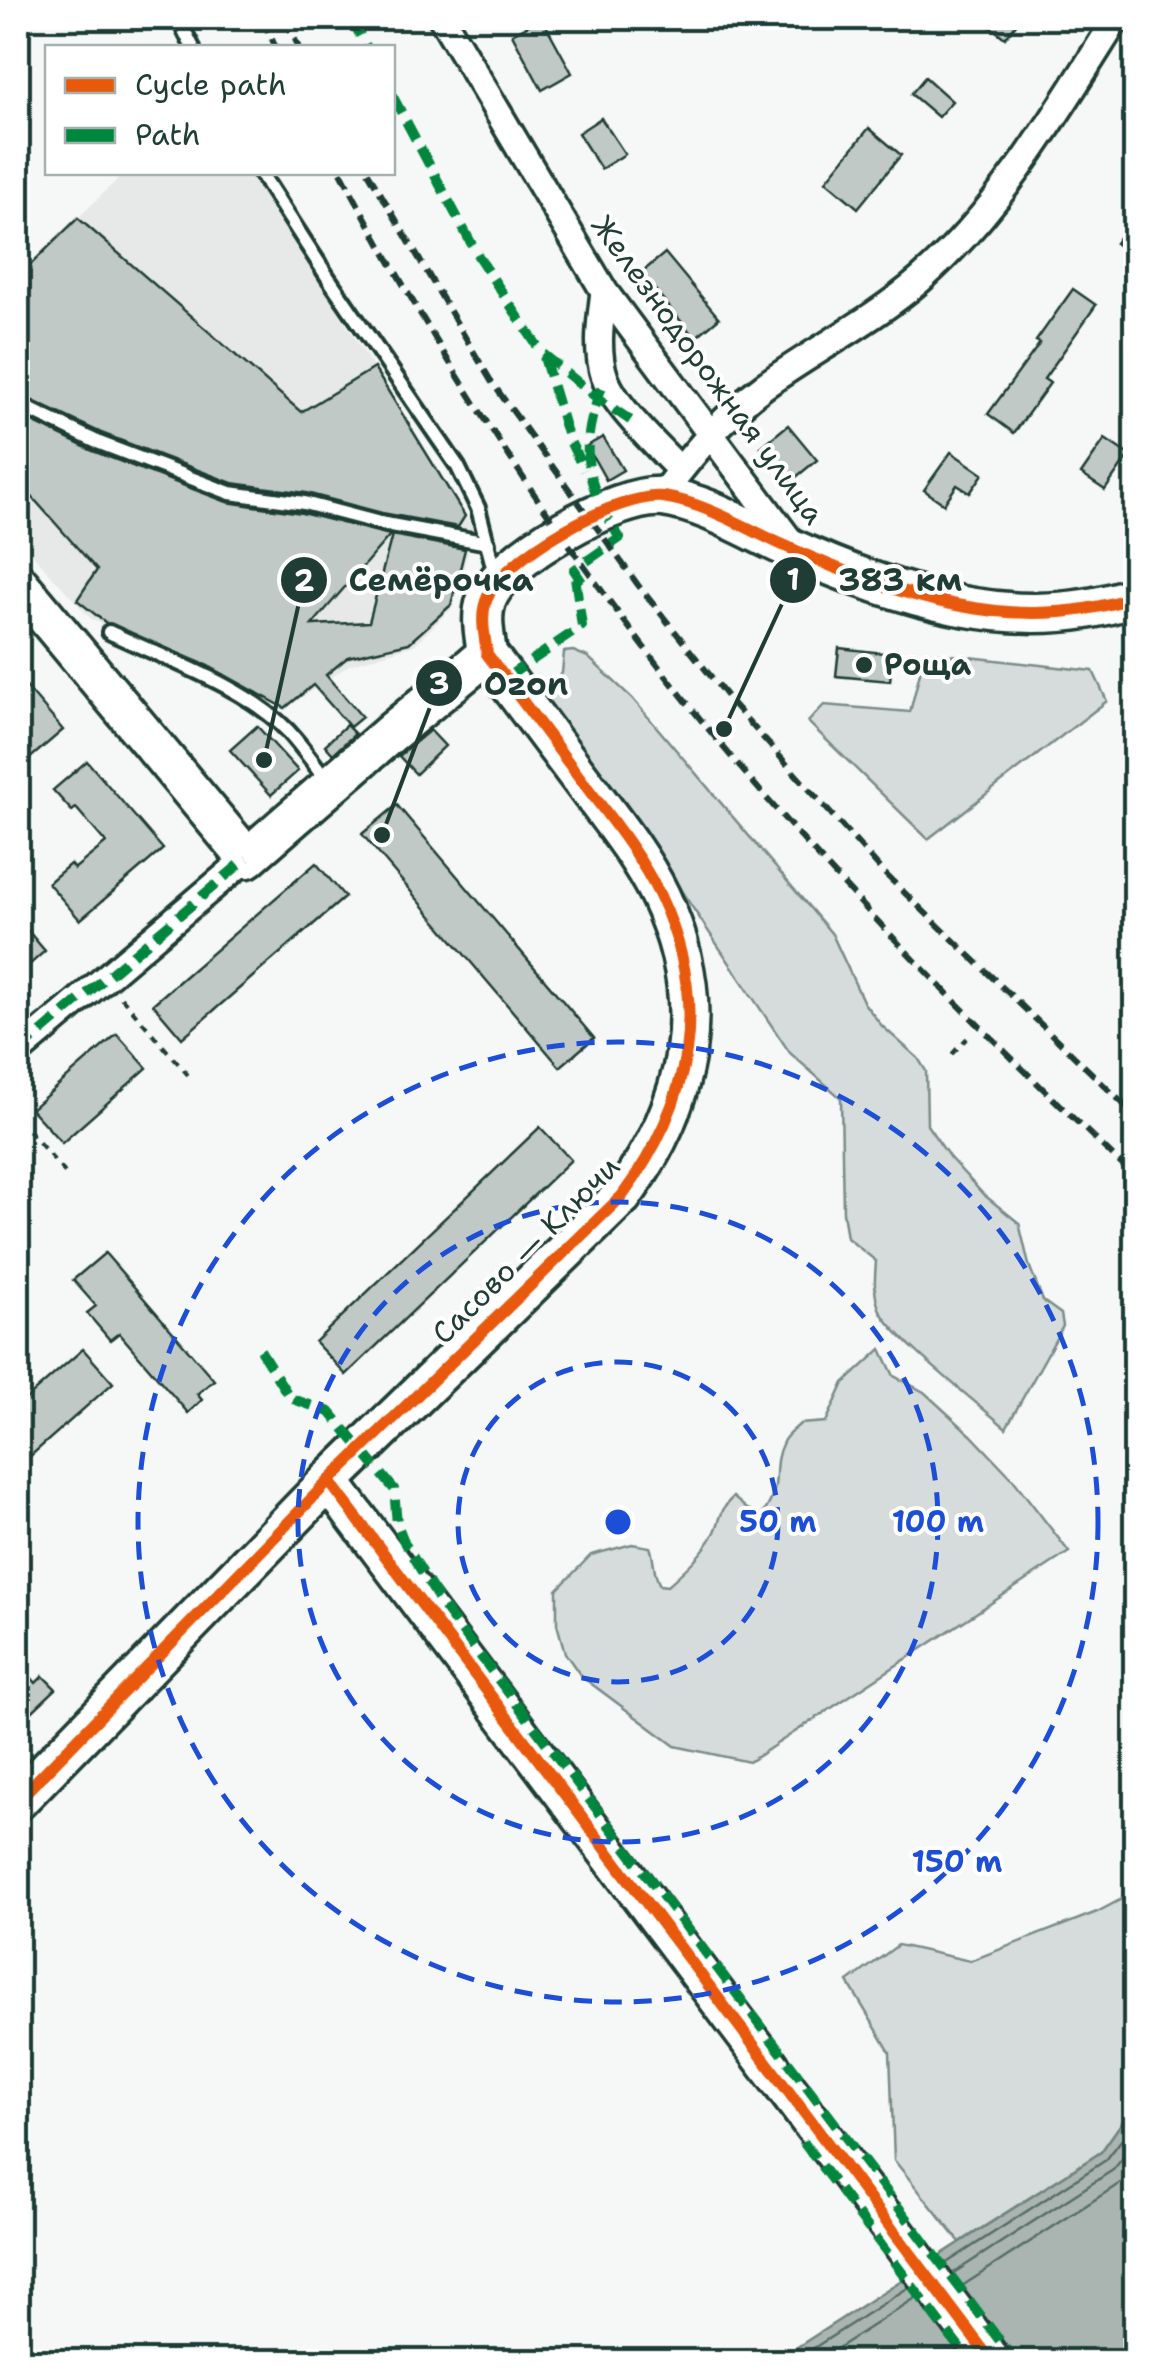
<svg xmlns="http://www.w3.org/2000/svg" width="1153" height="2379" font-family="'Shantell Sans',sans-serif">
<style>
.built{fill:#e6e9e8}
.green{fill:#d6dcdb;stroke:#7a8c88;stroke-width:2.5}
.water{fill:#aab5b1;stroke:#72857f;stroke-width:2.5}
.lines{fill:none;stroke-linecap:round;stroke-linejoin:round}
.shore{stroke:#576d66;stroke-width:2.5}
.building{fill:#c0c9c6;stroke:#1f3d34;stroke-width:2.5}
.lane-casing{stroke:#1f3d34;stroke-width:20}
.street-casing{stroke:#1f3d34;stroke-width:32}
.secondary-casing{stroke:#1f3d34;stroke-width:45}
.path{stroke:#1f3d34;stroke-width:4;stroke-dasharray:8 8;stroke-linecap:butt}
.lane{stroke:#fff;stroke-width:12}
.street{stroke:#fff;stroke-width:25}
.secondary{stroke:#fff;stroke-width:38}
.rail{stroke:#1f3d34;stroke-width:6;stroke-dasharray:15 8;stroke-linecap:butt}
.quiet{stroke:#00873e;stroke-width:10;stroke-dasharray:20 10;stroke-linecap:butt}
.cycleway-casing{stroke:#fff;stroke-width:19}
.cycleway{stroke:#e8590c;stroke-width:12}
.ring{fill:none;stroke:#1d4ed8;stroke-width:5;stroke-dasharray:18 12}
.poi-dot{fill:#1f3d34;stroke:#fff;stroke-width:4}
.labels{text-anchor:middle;stroke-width:8;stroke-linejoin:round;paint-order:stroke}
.street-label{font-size:30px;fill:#1f3d34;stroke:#fff}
.poi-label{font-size:30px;font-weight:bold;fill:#1f3d34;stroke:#fff;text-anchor:start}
.centre{fill:#1d4ed8;stroke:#fff;stroke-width:5}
.ring-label{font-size:30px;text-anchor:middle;font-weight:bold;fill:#1d4ed8;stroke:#fff;stroke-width:8;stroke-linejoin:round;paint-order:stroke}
.leader{fill:none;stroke:#1f3d34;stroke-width:4}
.callout-dot{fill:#1f3d34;stroke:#fff;stroke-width:4}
.mark-label{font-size:30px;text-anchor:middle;font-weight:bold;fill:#fff}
.callout-label{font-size:32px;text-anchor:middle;font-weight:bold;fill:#1f3d34;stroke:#fff;stroke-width:8;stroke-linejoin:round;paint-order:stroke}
</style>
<rect width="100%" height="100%" fill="#f6f7f7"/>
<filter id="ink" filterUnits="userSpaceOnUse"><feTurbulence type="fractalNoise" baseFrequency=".01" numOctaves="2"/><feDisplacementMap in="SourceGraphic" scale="20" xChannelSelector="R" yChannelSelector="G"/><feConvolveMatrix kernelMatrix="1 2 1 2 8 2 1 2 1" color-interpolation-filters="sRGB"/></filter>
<g filter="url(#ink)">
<!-- built -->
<polygon class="built" points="125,172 252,173 474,529 453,607 414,645 349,665 285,709 91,619 18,538 18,277"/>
<!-- green -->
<g class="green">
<path d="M573,651L588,657L632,698L832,934L864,1003L882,1026L918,1058L926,1071L927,1125L950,1158L983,1194L1019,1223L1029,1265L1043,1301L1061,1314L1063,1326L1006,1428C980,1405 889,1335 879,1308C873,1292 875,1277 876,1261L847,1238L843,1212L841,1098L790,1053L617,795L543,699L538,686L557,680L562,673L564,652Z"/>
<polygon points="925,652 1093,671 1107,701 928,839 808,722 824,705 910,712"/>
<path d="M881,1349L894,1376L924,1392L971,1435L1012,1478L1069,1552L749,1762L675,1746L581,1676L565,1653L557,1624V1590L591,1555L632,1544L650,1547C655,1560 653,1575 660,1585L667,1586C684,1571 704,1553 715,1532C721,1518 721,1508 733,1497L747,1509L762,1515C785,1484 769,1470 783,1442C786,1435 795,1429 800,1424L826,1422L844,1383Z"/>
<polygon points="1135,1892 1135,2104 1101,2152 960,2242 894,2160 890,2052 848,1982 898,1945 970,1961 1097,1912"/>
</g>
<!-- water -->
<polygon class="water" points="1135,2104 1135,2361 774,2362 1101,2152"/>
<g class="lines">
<!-- shore -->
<g class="shore">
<polyline points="945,2264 1106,2160 1136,2121"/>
<polyline points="952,2274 1113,2170 1136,2142"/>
<polyline points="962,2286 1122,2182 1136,2167"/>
<polyline points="792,2362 909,2287"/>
<polyline points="816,2362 917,2297"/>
</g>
</g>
<!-- building -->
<g class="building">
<polygon points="542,18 572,73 542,90 512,34"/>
<polygon points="979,18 1021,18 1005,38"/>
<polygon points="925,77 952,101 938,117 911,94"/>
<polygon points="601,118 625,154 601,169 578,133"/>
<polygon points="869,128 901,155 858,208 826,181"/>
<polygon points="1136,215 1136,258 1115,243"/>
<polygon points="78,218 301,412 374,368 465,516 458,527 382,513 306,493 232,483 101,433 18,394 18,277"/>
<polygon points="665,253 719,318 695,338 641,273"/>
<polygon points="1073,289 1096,305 1044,379 1050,383 1014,433 988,414 1040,343 1036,341"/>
<polygon points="18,415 93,451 227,502 302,513 390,535 312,625 369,622 392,535 465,549 451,605 409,643 348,657 326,675 362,717 350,727 313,685 285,708 208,666 106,623 77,600 97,570 18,481"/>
<polygon points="788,425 817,460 790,482 761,447"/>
<polygon points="603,437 623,470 606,480 587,446"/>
<polygon points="1105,439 1129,455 1105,490 1081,474"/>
<polygon points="951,452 983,474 970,493 957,485 944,504 924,490"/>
<polygon points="839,648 893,654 890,681 836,676"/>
<polygon points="18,677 63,730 28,760 18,747"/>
<polygon points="346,725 355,734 333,754 325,745"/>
<polygon points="257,726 298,771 271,795 230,750"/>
<polygon points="430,730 445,746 416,774 399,756"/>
<polygon points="87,761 163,849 80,920 48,883 70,864 74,869 106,843 76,808 72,811 53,790"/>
<polygon points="397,805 594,1038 560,1067 362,834"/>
<polygon points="316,863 345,897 182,1038 153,1004"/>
<polygon points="18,919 45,951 18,975"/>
<polygon points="117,1034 147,1068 62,1143 31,1109"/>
<polygon points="540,1127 571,1160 346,1375 315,1342"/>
<polygon points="105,1253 214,1380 197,1394 202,1400 188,1413 119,1333 110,1340 87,1313 96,1306 73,1280"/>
<polygon points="83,1349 113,1383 18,1467 18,1406"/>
<polygon points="18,1662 36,1683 43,1676 56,1689 18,1725"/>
</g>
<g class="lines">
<!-- lane casing -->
<g class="lane-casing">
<g id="lane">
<polyline points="178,18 193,48"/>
<polyline points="260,172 329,279 458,467 478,508 495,574"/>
<polyline points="18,404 97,442 230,493 304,503 380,523 488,543"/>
<path d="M109,632C165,659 245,686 288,731C302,746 314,764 327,780"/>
</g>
</g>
<!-- street casing -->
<g class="street-casing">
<g id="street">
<polyline points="442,18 604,291 793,545"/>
<path d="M604,291C601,319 595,350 605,378C615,407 658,447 680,470"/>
<path d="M660,497C690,457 723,416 764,386C816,349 872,321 921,279C1002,208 1060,108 1117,18"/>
<polyline points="18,1052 247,858"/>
</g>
</g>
<!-- secondary casing -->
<g class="secondary-casing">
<g id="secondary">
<polyline points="18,583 247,858 392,732 487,654"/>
<polyline points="329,1481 992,2362"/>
<path d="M18,1800L329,1481L622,1196C691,1102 711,1004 660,896C640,855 610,818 583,782C551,739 519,696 487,654C485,637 480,618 486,601C500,558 619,492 663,497C705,503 746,528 783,545C892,595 1018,638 1136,596"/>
</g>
</g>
<!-- path -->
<g class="path">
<polyline points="121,997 188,1075"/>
<polyline points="952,1054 967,1038"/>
<polyline points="18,1118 66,1174"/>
</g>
<!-- lane -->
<use href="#lane" class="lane"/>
<!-- street -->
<use href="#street" class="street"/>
<!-- secondary -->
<use href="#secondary" class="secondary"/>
<!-- rail -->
<g class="rail">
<polyline points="262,18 276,48"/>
<polyline points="285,18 299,48"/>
<path d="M341,172C453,384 596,599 751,780C871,921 1002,1051 1136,1178"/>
<polyline points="368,172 491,381 638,585 733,704 883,872 1136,1116"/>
</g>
<!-- quiet -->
<g class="quiet">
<polyline points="351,18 367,48"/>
<polyline points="392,95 478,256 542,353 597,398 636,424"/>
<polyline points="544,357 568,437 584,470"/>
<path d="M582,582L574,570L620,538C581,479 579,444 605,379"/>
<polyline points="506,678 582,626 574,570"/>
<polyline points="18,1052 247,858"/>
<polyline points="260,1350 290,1398 330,1412 394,1489 397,1524 405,1544 444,1608 1016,2362"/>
<polyline points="803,2142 970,2362"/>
</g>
<!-- cycleway casing -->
<g class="cycleway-casing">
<g id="cycleway">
<polyline points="329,1481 992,2362"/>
<path d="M18,1800L329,1481L622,1196C691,1102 711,1004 660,896C640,855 610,818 583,782C551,739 519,696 487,654C485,637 480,618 486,601C500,558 619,492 663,497C705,503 746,528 783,545C892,595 1018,638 1136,596"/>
</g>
</g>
<!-- cycleway -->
<use href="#cycleway" class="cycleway"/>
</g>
</g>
<!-- distance rings -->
<g class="ring">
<circle cx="618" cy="1522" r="160"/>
<circle cx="618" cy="1522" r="320"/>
<circle cx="618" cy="1522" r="480"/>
</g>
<!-- markers -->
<circle class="poi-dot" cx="864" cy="665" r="10"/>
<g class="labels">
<!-- street labels -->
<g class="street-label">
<text transform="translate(708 370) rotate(54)" y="10">Железнодорожная улица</text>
<text transform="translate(526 1250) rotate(-45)" y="10">Сасово — Ключи</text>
</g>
<!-- poi labels -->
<g class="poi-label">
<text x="884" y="675">Роща</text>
</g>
</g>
<circle cx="618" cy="1522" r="15" class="centre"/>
<g class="ring-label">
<text x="778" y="1532">50 m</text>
<text x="938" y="1532">100 m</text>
<text x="957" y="1872">150 m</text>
</g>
<!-- callouts -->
<path class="leader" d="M724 729L793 580M264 760L304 580M382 835L439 683"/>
<g class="callout-dot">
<circle cx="724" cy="729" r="10"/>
<circle cx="264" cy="760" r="10"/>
<circle cx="382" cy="835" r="10"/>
<circle cx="793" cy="580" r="25"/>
<circle cx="304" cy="580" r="25"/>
<circle cx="439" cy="683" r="25"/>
</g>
<g class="mark-label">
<text x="793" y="590">1</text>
<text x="304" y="591">2</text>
<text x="439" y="694">3</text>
</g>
<g class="callout-label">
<text x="900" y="591">383 км</text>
<text x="441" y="591">Семёрочка</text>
<text x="526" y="695">Ozon</text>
</g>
<!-- margin -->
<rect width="1153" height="2379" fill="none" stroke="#fff" stroke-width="60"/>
<rect x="30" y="30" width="1093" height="2319" fill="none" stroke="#1f3d34" stroke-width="4" filter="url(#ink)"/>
<!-- legend -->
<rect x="45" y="45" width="350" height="130" fill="#ffffff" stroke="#a5b1ae" stroke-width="2.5"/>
<rect x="65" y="78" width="50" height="15" fill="#e8590c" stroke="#a5b1ae" stroke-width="2.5"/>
<text x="135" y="95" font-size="30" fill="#1f3d34">Cycle path</text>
<rect x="65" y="128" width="50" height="15" fill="#00873e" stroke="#a5b1ae" stroke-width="2.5"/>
<text x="135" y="145" font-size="30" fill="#1f3d34">Path</text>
</svg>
